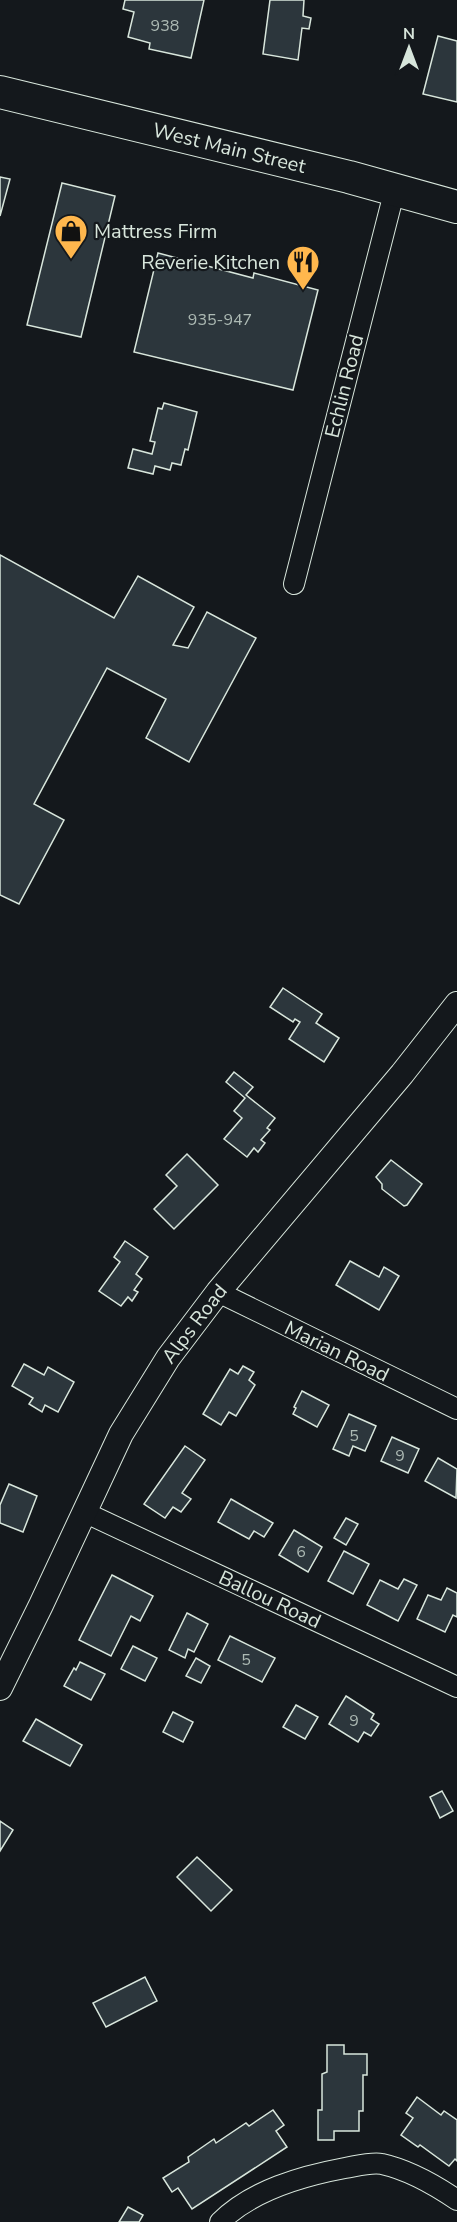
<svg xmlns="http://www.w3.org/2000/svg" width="457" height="2222" font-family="'Nunito Sans',sans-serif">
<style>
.building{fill:#2c363c;stroke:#d8e6dc;stroke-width:1.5}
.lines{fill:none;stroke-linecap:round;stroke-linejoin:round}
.minor-casing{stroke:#d8e6dc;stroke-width:22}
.tertiary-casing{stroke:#d8e6dc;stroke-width:26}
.primary-casing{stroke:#d8e6dc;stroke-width:34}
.minor{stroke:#14181c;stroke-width:20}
.tertiary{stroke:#14181c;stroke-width:24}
.primary{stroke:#14181c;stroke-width:32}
.labels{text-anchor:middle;stroke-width:4.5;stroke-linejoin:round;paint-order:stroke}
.number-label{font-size:16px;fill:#adbab4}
.street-label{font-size:20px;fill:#d8e6dc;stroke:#14181c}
.poi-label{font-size:20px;fill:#d8e6dc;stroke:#14181c;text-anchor:start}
</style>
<rect width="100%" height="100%" fill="#14181c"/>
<!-- building -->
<g class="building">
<polygon points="125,0 204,0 191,58 149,49 150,43 128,37 134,12 123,9"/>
<polygon points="270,0 304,0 303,16 311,18 309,29 302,28 298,60 263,54"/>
<polygon points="438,36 457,41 457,102 423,94"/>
<polygon points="0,177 10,179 0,216"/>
<polygon points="62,183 115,196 81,337 27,325"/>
<polygon points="158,253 253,278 254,273 318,290 293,390 134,352"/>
<polygon points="164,403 197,412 188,450 185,449 181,465 172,463 170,470 155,466 153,474 128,468 133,449 152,454 155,442 150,441 158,408 162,409"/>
<polygon points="0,555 114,618 138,576 194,607 173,645 188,648 207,612 256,638 189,762 146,738 166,699 107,668 34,804 64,820 19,904 0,895"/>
<polygon points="283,988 322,1014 316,1023 339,1038 324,1062 289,1039 300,1022 295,1019 293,1022 270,1007"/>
<polygon points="234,1072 253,1087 246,1095 275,1118 267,1128 270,1130 261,1140 265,1143 258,1152 254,1148 247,1157 224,1139 242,1118 234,1111 245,1098 226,1082"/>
<polygon points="187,1154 218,1185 174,1229 154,1209 177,1186 166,1175"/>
<polygon points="391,1160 422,1184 407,1205 404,1206 382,1189 382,1184 376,1177"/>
<polygon points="125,1241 148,1257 136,1274 142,1279 134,1290 138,1292 132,1301 128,1297 121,1306 99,1291 120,1262 114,1257"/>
<polygon points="350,1261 379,1277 384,1267 399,1276 379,1310 336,1285"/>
<polygon points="24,1364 44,1375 48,1367 74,1382 58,1412 45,1405 42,1412 29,1404 33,1398 12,1386"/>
<polygon points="243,1366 254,1372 249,1380 255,1385 236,1416 229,1412 221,1425 203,1414 230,1369 238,1374"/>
<polygon points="302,1391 329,1405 317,1427 293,1414 296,1408 294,1407"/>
<polygon points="349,1414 376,1426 365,1451 353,1446 349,1456 333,1449"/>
<polygon points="392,1437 419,1449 408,1473 381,1461"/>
<polygon points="185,1446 205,1460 182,1493 191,1499 181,1512 173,1507 165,1518 144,1504"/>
<polygon points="438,1458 457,1469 456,1498 425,1481"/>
<polygon points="9,1484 37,1496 23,1532 0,1523 0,1505"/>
<polygon points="231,1499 273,1523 264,1537 254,1531 249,1539 218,1522"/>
<polygon points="346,1518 358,1524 346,1545 334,1538"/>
<polygon points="294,1530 322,1547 308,1572 279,1555"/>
<polygon points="344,1551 369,1564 353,1594 328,1581"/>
<polygon points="112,1575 153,1596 140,1621 131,1616 111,1656 79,1640"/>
<polygon points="404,1579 417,1585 398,1621 367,1605 380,1580 398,1589"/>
<polygon points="447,1588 457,1593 457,1617 453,1615 445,1632 417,1619 428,1595 441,1600"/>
<polygon points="187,1613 208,1624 194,1652 188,1649 185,1658 169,1650"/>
<polygon points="230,1636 275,1658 262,1682 218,1660"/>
<polygon points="133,1646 157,1658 145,1681 121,1669"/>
<polygon points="196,1658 210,1666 201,1683 186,1676"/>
<polygon points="80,1662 105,1674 91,1700 64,1686 74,1668 76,1670"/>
<polygon points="346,1696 374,1714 371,1719 379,1724 371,1736 364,1732 358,1742 329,1724"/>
<polygon points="296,1705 318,1717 305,1739 283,1727"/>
<polygon points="173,1712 193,1722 183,1742 163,1732"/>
<polygon points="36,1719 82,1745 70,1766 23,1741"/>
<polygon points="442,1791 453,1811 440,1818 430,1797"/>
<polygon points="0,1821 13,1830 0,1851"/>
<polygon points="197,1857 232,1890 211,1911 177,1877"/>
<polygon points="145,1977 157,2001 106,2027 93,2003"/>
<polygon points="327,2045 344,2045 344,2054 367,2054 367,2075 363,2075 363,2111 359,2111 359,2131 334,2131 334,2140 318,2140 318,2110 322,2110 322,2074 327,2072"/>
<polygon points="417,2097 441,2115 444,2111 457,2120 457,2161 455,2159 449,2166 420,2145 418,2147 401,2135 413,2118 406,2113"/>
<polygon points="273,2110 284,2125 276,2131 287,2147 192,2209 178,2188 172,2192 163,2178 189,2162 188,2157 214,2139 216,2143 246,2123 249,2126"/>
<polygon points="128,2207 143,2215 139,2222 119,2222"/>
</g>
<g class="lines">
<!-- minor casing -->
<g class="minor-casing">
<g id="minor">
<polyline points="294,584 395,189"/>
<polyline points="218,1292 457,1409"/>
<polyline points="84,1512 457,1687"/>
<path d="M220,2222C252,2190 302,2176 345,2168C357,2166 371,2162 382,2164C409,2170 435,2185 457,2200"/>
</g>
</g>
<!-- tertiary casing -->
<g class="tertiary-casing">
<g id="tertiary">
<path id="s1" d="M0,1688L41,1605L121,1434L168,1358L218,1292L402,1074L457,1004"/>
</g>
</g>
<!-- primary casing -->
<g class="primary-casing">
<g id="primary">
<path id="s2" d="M0,92L349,177L457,207"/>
</g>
</g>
<!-- minor -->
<use href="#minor" class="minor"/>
<!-- tertiary -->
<use href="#tertiary" class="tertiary"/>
<!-- primary -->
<use href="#primary" class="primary"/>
</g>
<!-- icons -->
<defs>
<g id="shop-pin" transform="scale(1.725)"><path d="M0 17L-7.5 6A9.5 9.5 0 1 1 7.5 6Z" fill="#ffb74d" stroke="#14181c"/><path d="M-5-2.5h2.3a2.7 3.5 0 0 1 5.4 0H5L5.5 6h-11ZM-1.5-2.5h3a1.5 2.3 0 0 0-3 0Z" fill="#111"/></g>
<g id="restaurant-pin" transform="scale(1.725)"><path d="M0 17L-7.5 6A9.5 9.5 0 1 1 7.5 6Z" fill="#ffb74d" stroke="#14181c"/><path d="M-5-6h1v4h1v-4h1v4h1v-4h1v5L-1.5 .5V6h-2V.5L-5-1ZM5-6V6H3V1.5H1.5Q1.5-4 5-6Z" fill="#111"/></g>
</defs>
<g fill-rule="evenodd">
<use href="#shop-pin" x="71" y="231"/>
<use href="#restaurant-pin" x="303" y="262"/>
</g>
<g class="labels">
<!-- number labels -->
<g class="number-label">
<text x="165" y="31">938</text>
<text x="220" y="325">935-947</text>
<text x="354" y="1441">5</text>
<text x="400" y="1461">9</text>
<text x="301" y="1557">6</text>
<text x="246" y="1665">5</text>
<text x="354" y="1726">9</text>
</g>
<!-- street labels -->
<g class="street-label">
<text dy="7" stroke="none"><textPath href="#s2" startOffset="236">West Main Street</textPath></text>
<text transform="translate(344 386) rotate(-76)" y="7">Echlin Road</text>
<text dy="7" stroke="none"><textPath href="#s1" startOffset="414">Alps Road</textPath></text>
<text transform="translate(337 1351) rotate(26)" y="7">Marian Road</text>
<text transform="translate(270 1599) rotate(25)" y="7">Ballou Road</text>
</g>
<!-- poi labels -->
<g class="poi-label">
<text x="94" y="238">Mattress Firm</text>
<text x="280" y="269" text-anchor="end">Reverie Kitchen</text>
</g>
</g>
<!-- north arrow -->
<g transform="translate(409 48)" stroke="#14181c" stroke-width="4.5" paint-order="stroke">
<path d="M0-4.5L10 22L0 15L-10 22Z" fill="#d8e6dc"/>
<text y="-9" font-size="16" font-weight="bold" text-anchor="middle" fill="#d8e6dc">N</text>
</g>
</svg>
